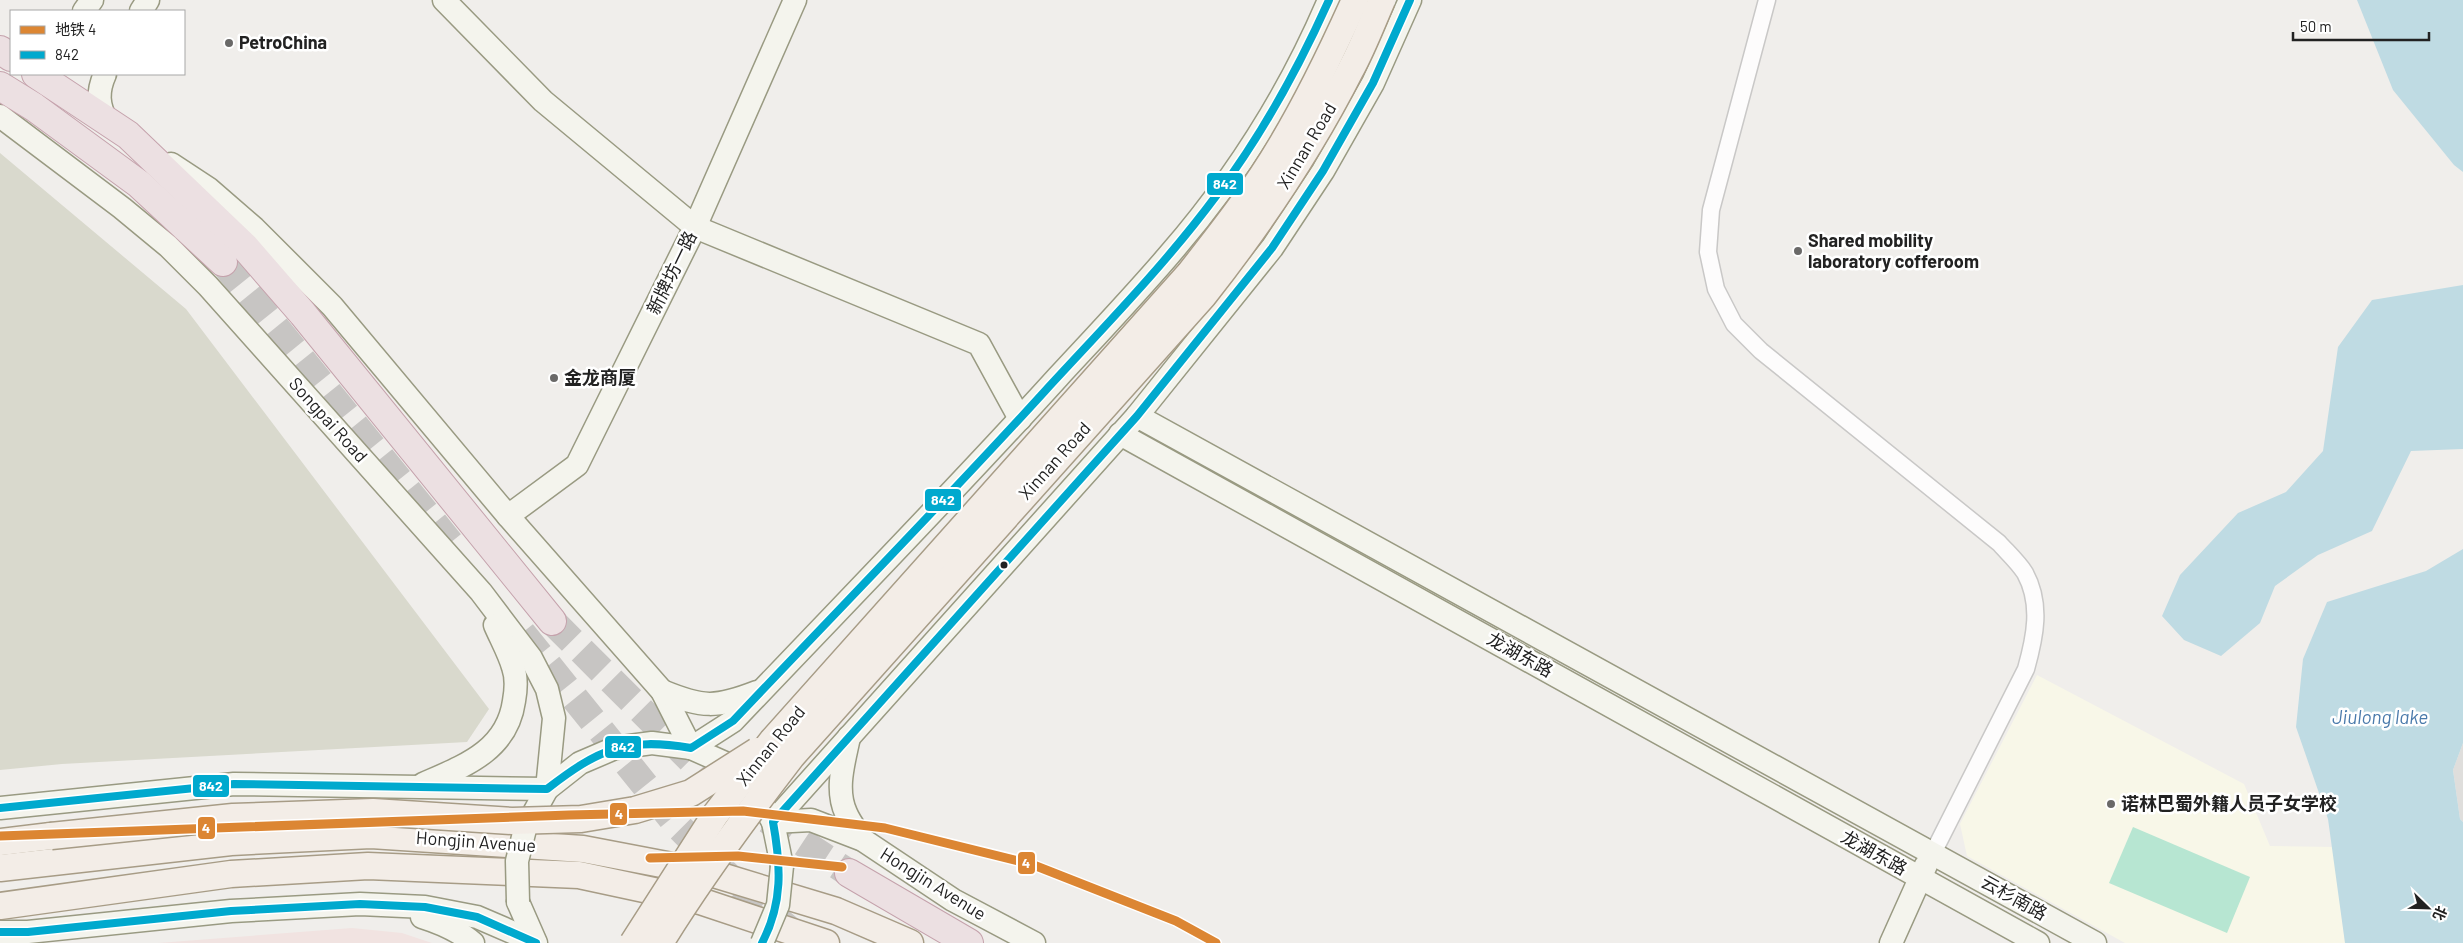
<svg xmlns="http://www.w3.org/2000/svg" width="2463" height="943" font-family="Barlow,'Noto Sans SC',sans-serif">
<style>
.residential{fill:#dfdedc}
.commercial{fill:#f1e3e1}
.education{fill:#f8f7e8}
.construction{fill:#d9d9cd}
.pitch{fill:#b7e6d2}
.water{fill:#bfdbe3}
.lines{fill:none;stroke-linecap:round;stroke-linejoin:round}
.highway-tunnel{stroke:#c7c5c3;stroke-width:28;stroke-dasharray:28 14;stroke-linecap:butt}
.street-casing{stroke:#c9c8c7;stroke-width:19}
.secondary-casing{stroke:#999a82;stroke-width:25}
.primary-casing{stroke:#a79c86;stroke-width:29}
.highway-casing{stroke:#c5a2ac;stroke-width:30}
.street{stroke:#fdfcfc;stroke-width:16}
.secondary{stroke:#f4f4ed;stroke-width:22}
.primary{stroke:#f3ede7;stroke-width:26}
.highway{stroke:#ece0e2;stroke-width:28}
.secondary-bridge-casing{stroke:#999a82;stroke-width:25;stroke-linecap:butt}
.primary-bridge-casing{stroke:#a79c86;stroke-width:29;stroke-linecap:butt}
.secondary-bridge{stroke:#f4f4ed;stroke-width:22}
.primary-bridge{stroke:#f3ede7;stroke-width:26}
.bus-1-casing{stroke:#fff;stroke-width:11}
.bus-1{stroke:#00a9ce;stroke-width:8}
.metro-1-casing{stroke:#fff;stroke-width:12}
.metro-1{stroke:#dc8633;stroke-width:9}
.poi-dot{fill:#6a6968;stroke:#fff;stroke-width:2}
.bus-dot{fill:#222;stroke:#fff;stroke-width:2}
.labels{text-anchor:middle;stroke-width:5;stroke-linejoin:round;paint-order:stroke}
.poi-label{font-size:18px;font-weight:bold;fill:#222;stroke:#fff;text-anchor:start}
.street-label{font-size:18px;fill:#222;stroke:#fff}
.water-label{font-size:19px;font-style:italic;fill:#4a7aab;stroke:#fff}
.line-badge{stroke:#fff;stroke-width:2}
.badge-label{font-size:14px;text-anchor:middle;font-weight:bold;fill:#fff}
</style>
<rect width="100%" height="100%" fill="#f0eeeb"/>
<!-- residential -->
<polygon class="residential" points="2463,743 2463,822 2460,819 2453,770"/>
<!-- commercial -->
<polygon class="commercial" points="352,928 402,933 432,943 158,943"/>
<!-- education -->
<polygon class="education" points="2037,675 2244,784 2270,846 2333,847 2345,943 2125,943 1967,856 1960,824"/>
<!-- construction -->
<polygon class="construction" points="0,153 186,309 489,709 467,742 62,764 0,770"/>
<!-- pitch -->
<polygon class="pitch" points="2133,827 2250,877 2227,933 2109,883"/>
<!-- water -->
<g class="water">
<polygon points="2357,0 2463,0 2463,172 2454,165 2393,90"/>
<polygon points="2463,285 2463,449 2411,451 2372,531 2318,555 2275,586 2260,623 2221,656 2184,640 2162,616 2180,575 2238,513 2286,492 2323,451 2338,347 2372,300"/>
<polygon points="2463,549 2463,743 2453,770 2460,819 2463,822 2463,943 2345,943 2328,819 2296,727 2303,659 2327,602 2426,571"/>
</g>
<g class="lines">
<!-- highway-tunnel -->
<g class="highway-tunnel">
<polyline points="223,262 450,543"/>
<polyline points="552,621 719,788 849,873"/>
<polyline points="522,633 678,826 742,890 792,932"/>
</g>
<!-- street casing -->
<g class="street-casing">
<path id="street" d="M1767,0L1711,210L1708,252L1716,289L1734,324L1761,351L1999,543C2007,552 2018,562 2025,573C2042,604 2035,637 2026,669L1933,853"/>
</g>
<!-- secondary casing -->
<g class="secondary-casing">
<g id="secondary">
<polyline points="444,0 543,101 695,227 979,344 1020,419"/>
<polyline points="84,11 92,0"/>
<polyline points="141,11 148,0"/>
<path d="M105,74C97,92 98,105 107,122"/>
<polyline points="0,116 122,208 168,246 208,286 481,592 531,658 547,689 554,718 547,789"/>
<polyline points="171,164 209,189 254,228 332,306 508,516 662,691 691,748"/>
<polyline points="1137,416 2095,943"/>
<polyline points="1120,434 2038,943"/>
<polyline points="508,516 577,465 695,227 795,0"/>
<path d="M662,691C703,708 716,708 757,692"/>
<path d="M849,737C844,762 835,789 846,813C850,823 857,831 863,840"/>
<path d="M691,748L733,721C842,606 952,494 1058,377C1095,337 1133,297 1169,255C1235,179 1290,92 1329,0"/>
<path d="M423,784C464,766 507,751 514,701C516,690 517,678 513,667C509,653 501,639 495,625"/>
<polyline points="0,808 234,784 547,789"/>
<polyline points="766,810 773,822 782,866"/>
<polyline points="773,822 1137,416 1272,248 1323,171 1373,83 1410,0"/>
<polyline points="773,822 811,820 863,840 953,900 1034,943"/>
<polyline points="525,829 547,789 580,763 615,748 652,743 691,748 725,763 743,778"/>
<polyline points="518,902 536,943"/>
<path d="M422,917C441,923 458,930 473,943"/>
<polyline points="0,932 28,932 231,911 360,904 425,907 477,917 535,942"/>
<polyline points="1891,943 1926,865"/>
</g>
</g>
<!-- primary casing -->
<g class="primary-casing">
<g id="primary">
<polyline points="0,842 51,836"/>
<polyline points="0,868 231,842 371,835 583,849 714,874 836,911 910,943"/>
<polyline points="0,906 231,874 368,866 579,875 700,901 826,943"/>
</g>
</g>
<!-- highway casing -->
<g class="highway-casing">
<g id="highway">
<polyline points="0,50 11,57"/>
<polyline points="36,74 128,135 244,246 303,314 552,621"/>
<polyline points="0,86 34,107 139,184 223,262"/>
<polyline points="849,873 969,943"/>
</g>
</g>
<!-- street -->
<use href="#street" class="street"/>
<!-- secondary -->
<use href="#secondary" class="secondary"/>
<!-- primary -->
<use href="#primary" class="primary"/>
<!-- highway -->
<use href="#highway" class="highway"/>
<!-- secondary-bridge casing -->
<g class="secondary-bridge-casing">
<g id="secondary-bridge">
<polyline points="518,902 517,861 525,829"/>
<polyline points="762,943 778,905 782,866"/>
</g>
</g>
<!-- primary-bridge casing -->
<g class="primary-bridge-casing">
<g id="primary-bridge">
<polyline points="51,836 233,817 373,812 512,821 581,819 635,810 691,793 757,751"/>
<path d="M633,943L715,815L772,741L1189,274C1222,232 1255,190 1282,144C1310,97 1333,49 1355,0"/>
<path d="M660,943C700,878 745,817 792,756L1204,295C1260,224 1310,150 1351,69C1363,47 1372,23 1382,0"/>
</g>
</g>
<!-- secondary-bridge -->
<use href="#secondary-bridge" class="secondary-bridge"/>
<!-- primary-bridge -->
<use href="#primary-bridge" class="primary-bridge"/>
<!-- bus-1 casing -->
<g class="bus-1-casing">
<g id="bus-1">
<path d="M0,808L234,784L547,789C599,749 625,737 691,748L733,721C837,611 943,503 1045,391C1103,328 1164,266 1216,196C1262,135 1298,69 1329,0"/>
<polyline points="0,932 28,932 231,911 360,904 425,907 477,917 536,943"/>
<path d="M762,943C783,903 781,866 773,822L1137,416L1272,248L1323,171L1373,83L1410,0"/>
</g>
</g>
<!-- bus-1 -->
<use href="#bus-1" class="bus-1"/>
<!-- metro-1 casing -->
<g class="metro-1-casing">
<g id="metro-1">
<polyline points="0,836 569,815 743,811 885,828 1031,864 1176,921 1216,943"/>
<polyline points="650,858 738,856 842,867"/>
</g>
</g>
<!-- metro-1 -->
<use href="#metro-1" class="metro-1"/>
</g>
<!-- markers -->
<g class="poi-dot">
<circle cx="229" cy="43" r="5"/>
<circle cx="1798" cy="251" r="5"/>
<circle cx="554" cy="378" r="5"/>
<circle cx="2111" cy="804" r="5"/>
</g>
<circle class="bus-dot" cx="1004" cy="565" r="4.5"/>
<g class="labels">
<!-- poi labels -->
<g class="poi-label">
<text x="239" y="49">PetroChina</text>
<text x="1808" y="247">Shared mobility<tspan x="1808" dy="21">laboratory cofferoom</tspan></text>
<text x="564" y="384">金龙商厦</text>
<text x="2121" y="810">诺林巴蜀外籍人员子女学校</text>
</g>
<!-- street labels -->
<g class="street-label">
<text transform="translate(1307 146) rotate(-59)" y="6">Xinnan Road</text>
<text transform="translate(672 273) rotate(-64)" y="6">新牌坊一路</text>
<text transform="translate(328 420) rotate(48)" y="6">Songpai Road</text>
<text transform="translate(1055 461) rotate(-48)" y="6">Xinnan Road</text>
<text transform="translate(1520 655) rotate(29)" y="6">龙湖东路</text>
<text transform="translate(771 746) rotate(-51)" y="6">Xinnan Road</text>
<text transform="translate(476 842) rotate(4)" y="6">Hongjin Avenue</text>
<text transform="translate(1874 853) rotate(29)" y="6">龙湖东路</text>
<text transform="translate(933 884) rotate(32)" y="6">Hongjin Avenue</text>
<text transform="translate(2014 898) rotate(29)" y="6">云杉南路</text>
</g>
<!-- water labels -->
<g class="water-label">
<text x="2380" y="724">Jiulong lake</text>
</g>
</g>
<g class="line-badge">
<rect x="1206" y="172" width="38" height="24" rx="5" fill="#00a9ce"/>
<rect x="924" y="488" width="38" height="24" rx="5" fill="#00a9ce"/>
<rect x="604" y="735" width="38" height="24" rx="5" fill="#00a9ce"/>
<rect x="192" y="774" width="38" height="24" rx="5" fill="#00a9ce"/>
<rect x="609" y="802" width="19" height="24" rx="5" fill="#dc8633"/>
<rect x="197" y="816" width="19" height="24" rx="5" fill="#dc8633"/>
<rect x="1017" y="851" width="19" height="24" rx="5" fill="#dc8633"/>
</g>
<g class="badge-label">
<text x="1225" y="189">842</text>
<text x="943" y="505">842</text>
<text x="623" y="752">842</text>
<text x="211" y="791">842</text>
<text x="619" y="819">4</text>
<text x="206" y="833">4</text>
<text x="1026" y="868">4</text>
</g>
<!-- legend -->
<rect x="10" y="10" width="175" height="65" fill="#ffffff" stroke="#a7a7a7"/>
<rect x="20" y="26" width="25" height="8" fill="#dc8633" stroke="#a7a7a7"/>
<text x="55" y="35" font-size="15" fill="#222222">地铁 4</text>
<rect x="20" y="51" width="25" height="8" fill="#00a9ce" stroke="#a7a7a7"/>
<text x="55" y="60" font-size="15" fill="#222222">842</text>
<!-- north arrow -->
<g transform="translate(2428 908) rotate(113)" stroke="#ffffff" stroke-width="4" paint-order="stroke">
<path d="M0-4L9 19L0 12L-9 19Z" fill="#222222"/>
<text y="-8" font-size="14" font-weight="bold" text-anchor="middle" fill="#222222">北</text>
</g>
<!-- scale -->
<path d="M2293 32v8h136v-8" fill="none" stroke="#222222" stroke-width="2.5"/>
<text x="2300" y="32" font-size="15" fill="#222222" stroke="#ffffff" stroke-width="4" paint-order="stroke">50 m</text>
</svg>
